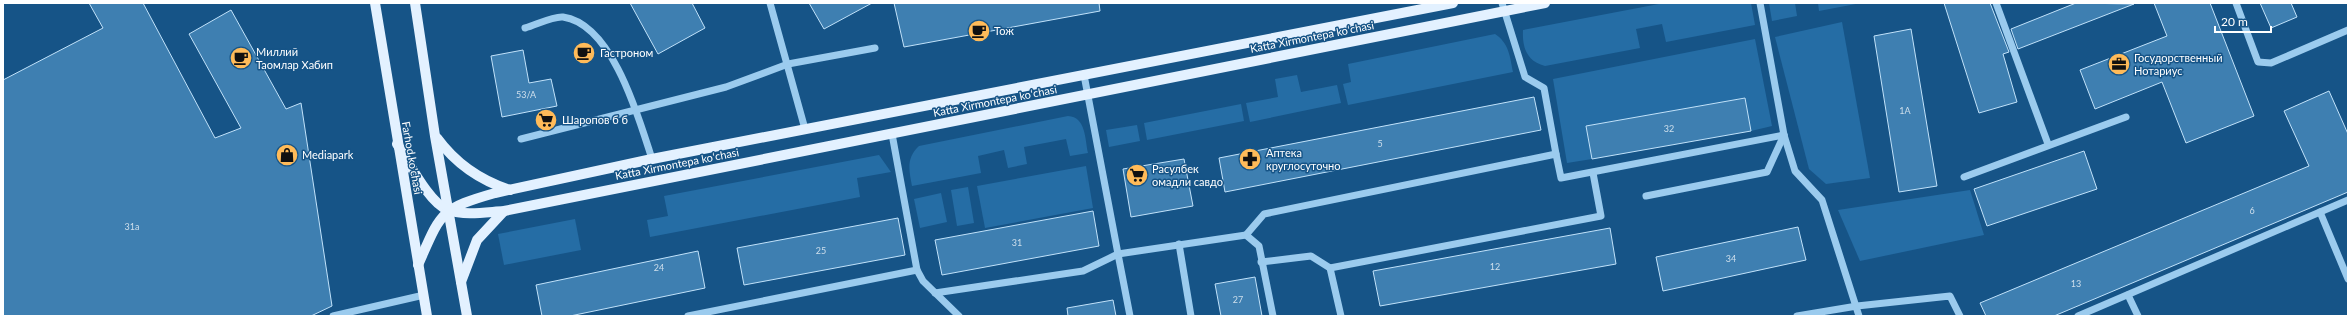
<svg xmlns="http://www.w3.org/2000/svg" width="2351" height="319" font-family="Lato,sans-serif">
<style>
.green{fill:#256da5}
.building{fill:#3e7fb1;stroke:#c1e2fa}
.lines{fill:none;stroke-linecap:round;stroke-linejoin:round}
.minor{stroke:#9bcbee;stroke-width:7}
.major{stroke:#e3f1ff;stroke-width:10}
.labels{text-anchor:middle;stroke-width:3;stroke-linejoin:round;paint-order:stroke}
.number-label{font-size:9px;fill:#cfdfec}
.poi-label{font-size:11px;fill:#fff;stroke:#165487;text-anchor:start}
.street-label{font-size:11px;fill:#fff;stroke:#165487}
</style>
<rect width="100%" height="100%" fill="#165487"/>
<!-- green -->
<g class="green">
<path d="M1664,3H1751L1755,25L1666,42L1662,24L1636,29L1640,48L1545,66C1527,61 1522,48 1523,30Z"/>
<polygon points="1769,3 1795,3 1797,16 1772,21"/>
<polygon points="1818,3 1861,3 1819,11"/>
<polygon points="1842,22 1870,178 1826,184 1809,169 1775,37"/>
<path d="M1495,34C1509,43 1510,57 1513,72L1348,105L1343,84L1351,82L1348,64Z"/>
<polygon points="1755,39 1772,126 1751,131 1745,98 1586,126 1592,159 1567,163 1553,79"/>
<polygon points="1297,75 1301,92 1337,85 1341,103 1250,122 1246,103 1278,97 1275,79"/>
<polygon points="1241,104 1244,121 1147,140 1144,123"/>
<path d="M1068,116C1086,117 1085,139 1088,153L1070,156L1066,139L1024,147L1027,164L1008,168L1004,150L978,156L981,173L912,186C909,170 906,158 919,146Z"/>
<polygon points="1137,125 1140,141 1109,147 1106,130"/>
<polygon points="879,155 891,172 857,178 860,197 650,237 647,220 668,216 664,196"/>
<polygon points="1086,166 1093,208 985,228 977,186"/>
<polygon points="968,187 974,223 957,226 951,190"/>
<polygon points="1970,190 1984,235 1860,261 1838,210"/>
<polygon points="941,193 947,222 920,228 914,199"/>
<polygon points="575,219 581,250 504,265 498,234"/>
</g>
<!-- building -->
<g class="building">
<polygon points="89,3 143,3 215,138 241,128 189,34 231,10 286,109 301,103 332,306 311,316 3,316 3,80 103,28"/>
<polygon points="630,3 692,3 705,28 658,54"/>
<polygon points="809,3 872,3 824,29"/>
<polygon points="894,3 1099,3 1100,11 904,47"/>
<polygon points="1944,3 1990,3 2009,52 2003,54 2017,102 1979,113"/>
<polygon points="2076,3 2134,4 2018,49 2011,29"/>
<polygon points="2154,3 2210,3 2254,116 2186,143 2162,82 2095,109 2080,70 2167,36"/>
<polygon points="2260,3 2291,3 2297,17 2271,28"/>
<polygon points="1911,29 1937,186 1899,192 1874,36"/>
<polygon points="523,50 529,83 551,79 557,106 502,117 491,56"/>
<polygon points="2329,91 2348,134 2348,192 2054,316 1986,316 1980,303 2309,166 2284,111"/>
<polygon points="1534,97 1541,130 1225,192 1219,158"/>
<polygon points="1745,98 1751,131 1592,159 1586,126"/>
<polygon points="2084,151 2097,189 1987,226 1974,189"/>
<polygon points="1184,159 1193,206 1131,217 1123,169"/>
<polygon points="1093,211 1099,246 942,275 935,240"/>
<polygon points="898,218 905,255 744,285 737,248"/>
<polygon points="1798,227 1806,260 1663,291 1656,257"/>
<polygon points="1610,228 1616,264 1380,306 1373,271"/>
<polygon points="698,251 705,288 570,316 542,316 536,285"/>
<polygon points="1255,277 1262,316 1221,316 1215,284"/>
<polygon points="1113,300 1116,316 1068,316 1067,308"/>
</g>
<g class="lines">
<!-- minor -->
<g class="minor">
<polyline points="770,3 805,129"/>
<polyline points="1502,3 1525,77 1544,88 1556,154"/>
<polyline points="1996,3 2048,144"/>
<polyline points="2236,3 2258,62 2271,63 2348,30"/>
<path d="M525,28C536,25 553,16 563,17C613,24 639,119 652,159"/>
<polyline points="1084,75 1118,254 1246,235 1264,214 1556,154 1561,178 1784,135 1760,3"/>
<polyline points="892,134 917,270 923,281 959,316"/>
<polyline points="1784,135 1795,171 1822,200 1859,316"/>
<polyline points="521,139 726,87 788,64 875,48"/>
<polyline points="1964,177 2126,117"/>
<polyline points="1646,196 1767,172 1784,135"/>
<polyline points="2320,212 2348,279"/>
<polyline points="1246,235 1259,246 1273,316"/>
<polyline points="1179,244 1191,316"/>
<polyline points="1261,262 1311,256 1330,268 1341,316"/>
<polyline points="1330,268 1601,216 1593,173"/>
<polyline points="935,293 1083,271 1118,254 1130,316"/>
<polyline points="2128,295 2138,316"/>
<polyline points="333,316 424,295"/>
<polyline points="688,316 917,270"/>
<polyline points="1797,316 1857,306 1950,296 1960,316"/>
<polyline points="2078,316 2348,200"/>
</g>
<!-- major -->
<g class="major">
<polyline points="375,3 427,316"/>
<polyline points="415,3 435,136 467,316"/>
<path d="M437,138C456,164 479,180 510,190"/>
<path d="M397,144C409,162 429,203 448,210C465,216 487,212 504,211L1545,3"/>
<path d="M418,265C441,213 439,209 495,193L652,159L1453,3"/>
<polyline points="461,282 477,240 504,211"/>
</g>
</g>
<!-- icons -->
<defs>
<g id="cafe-disc" transform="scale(1.15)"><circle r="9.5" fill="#ffbb59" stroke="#165487"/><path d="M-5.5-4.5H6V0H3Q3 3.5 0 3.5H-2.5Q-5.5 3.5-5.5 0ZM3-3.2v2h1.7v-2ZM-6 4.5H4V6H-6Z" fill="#111"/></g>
<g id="office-disc" transform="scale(1.15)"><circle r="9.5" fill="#ffbb59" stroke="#165487"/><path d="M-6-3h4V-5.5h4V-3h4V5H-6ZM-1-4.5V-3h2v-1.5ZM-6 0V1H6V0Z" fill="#111"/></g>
<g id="supermarket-disc" transform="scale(1.15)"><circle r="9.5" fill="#ffbb59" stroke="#165487"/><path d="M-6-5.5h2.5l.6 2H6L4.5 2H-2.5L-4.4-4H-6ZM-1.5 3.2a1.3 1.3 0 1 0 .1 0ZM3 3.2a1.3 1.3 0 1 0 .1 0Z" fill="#111"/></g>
<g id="shop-disc" transform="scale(1.15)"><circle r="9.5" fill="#ffbb59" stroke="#165487"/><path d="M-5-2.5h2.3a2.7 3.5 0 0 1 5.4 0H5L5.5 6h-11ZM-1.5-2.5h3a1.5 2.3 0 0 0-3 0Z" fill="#111"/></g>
<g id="pharmacy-disc" transform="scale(1.15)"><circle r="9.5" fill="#ffbb59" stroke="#165487"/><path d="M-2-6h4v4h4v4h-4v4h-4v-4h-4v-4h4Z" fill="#111"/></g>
</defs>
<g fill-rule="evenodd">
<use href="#cafe-disc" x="979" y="31"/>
<use href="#cafe-disc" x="584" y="53"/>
<use href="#cafe-disc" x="241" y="58"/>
<use href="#office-disc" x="2119" y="64"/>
<use href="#supermarket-disc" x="546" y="120"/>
<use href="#shop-disc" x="287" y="155"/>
<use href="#pharmacy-disc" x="1250" y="159"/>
<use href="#supermarket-disc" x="1137" y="175"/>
</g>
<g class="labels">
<!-- number labels -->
<g class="number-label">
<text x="526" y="98">53/А</text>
<text x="1905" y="114">1А</text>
<text x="1669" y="132">32</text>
<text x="1380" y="147">5</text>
<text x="2252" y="214">6</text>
<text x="132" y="230">31а</text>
<text x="1017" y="246">31</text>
<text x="821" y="254">25</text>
<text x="1731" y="262">34</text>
<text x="1495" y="270">12</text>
<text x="659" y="271">24</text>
<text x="2076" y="287">13</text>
<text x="1238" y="303">27</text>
</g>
<!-- poi labels -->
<g class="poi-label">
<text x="994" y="35">Тож</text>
<text x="256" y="56">Миллий<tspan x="256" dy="13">Таомлар Хабип</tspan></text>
<text x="600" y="57">Гастроном</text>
<text x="2134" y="62">Госудорственный<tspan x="2134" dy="13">Нотариус</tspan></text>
<text x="562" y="124">Шаропов б б</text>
<text x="1266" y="157">Аптека<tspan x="1266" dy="13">круглосуточно</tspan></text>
<text x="302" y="159">Mediapark</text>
<text x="1152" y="173">Расулбек<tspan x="1152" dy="13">омадли савдо</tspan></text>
</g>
<!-- street labels -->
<g class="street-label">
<text transform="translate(1312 37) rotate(-11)" y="4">Katta Xirmontepa koʻchasi</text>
<text transform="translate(995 101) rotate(-11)" y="4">Katta Xirmontepa koʻchasi</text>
<text transform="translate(412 158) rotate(80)" y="4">Farhod ko'chasi</text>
<text transform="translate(677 164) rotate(-11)" y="4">Katta Xirmontepa koʻchasi</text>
</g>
</g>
<!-- border -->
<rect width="2351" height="319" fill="none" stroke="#ffffff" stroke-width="8"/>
<!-- scale -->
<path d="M2215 26v6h56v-6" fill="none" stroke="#ffffff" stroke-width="2"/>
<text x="2221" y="26" font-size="12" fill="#ffffff" stroke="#165487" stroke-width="3" paint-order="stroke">20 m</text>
</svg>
